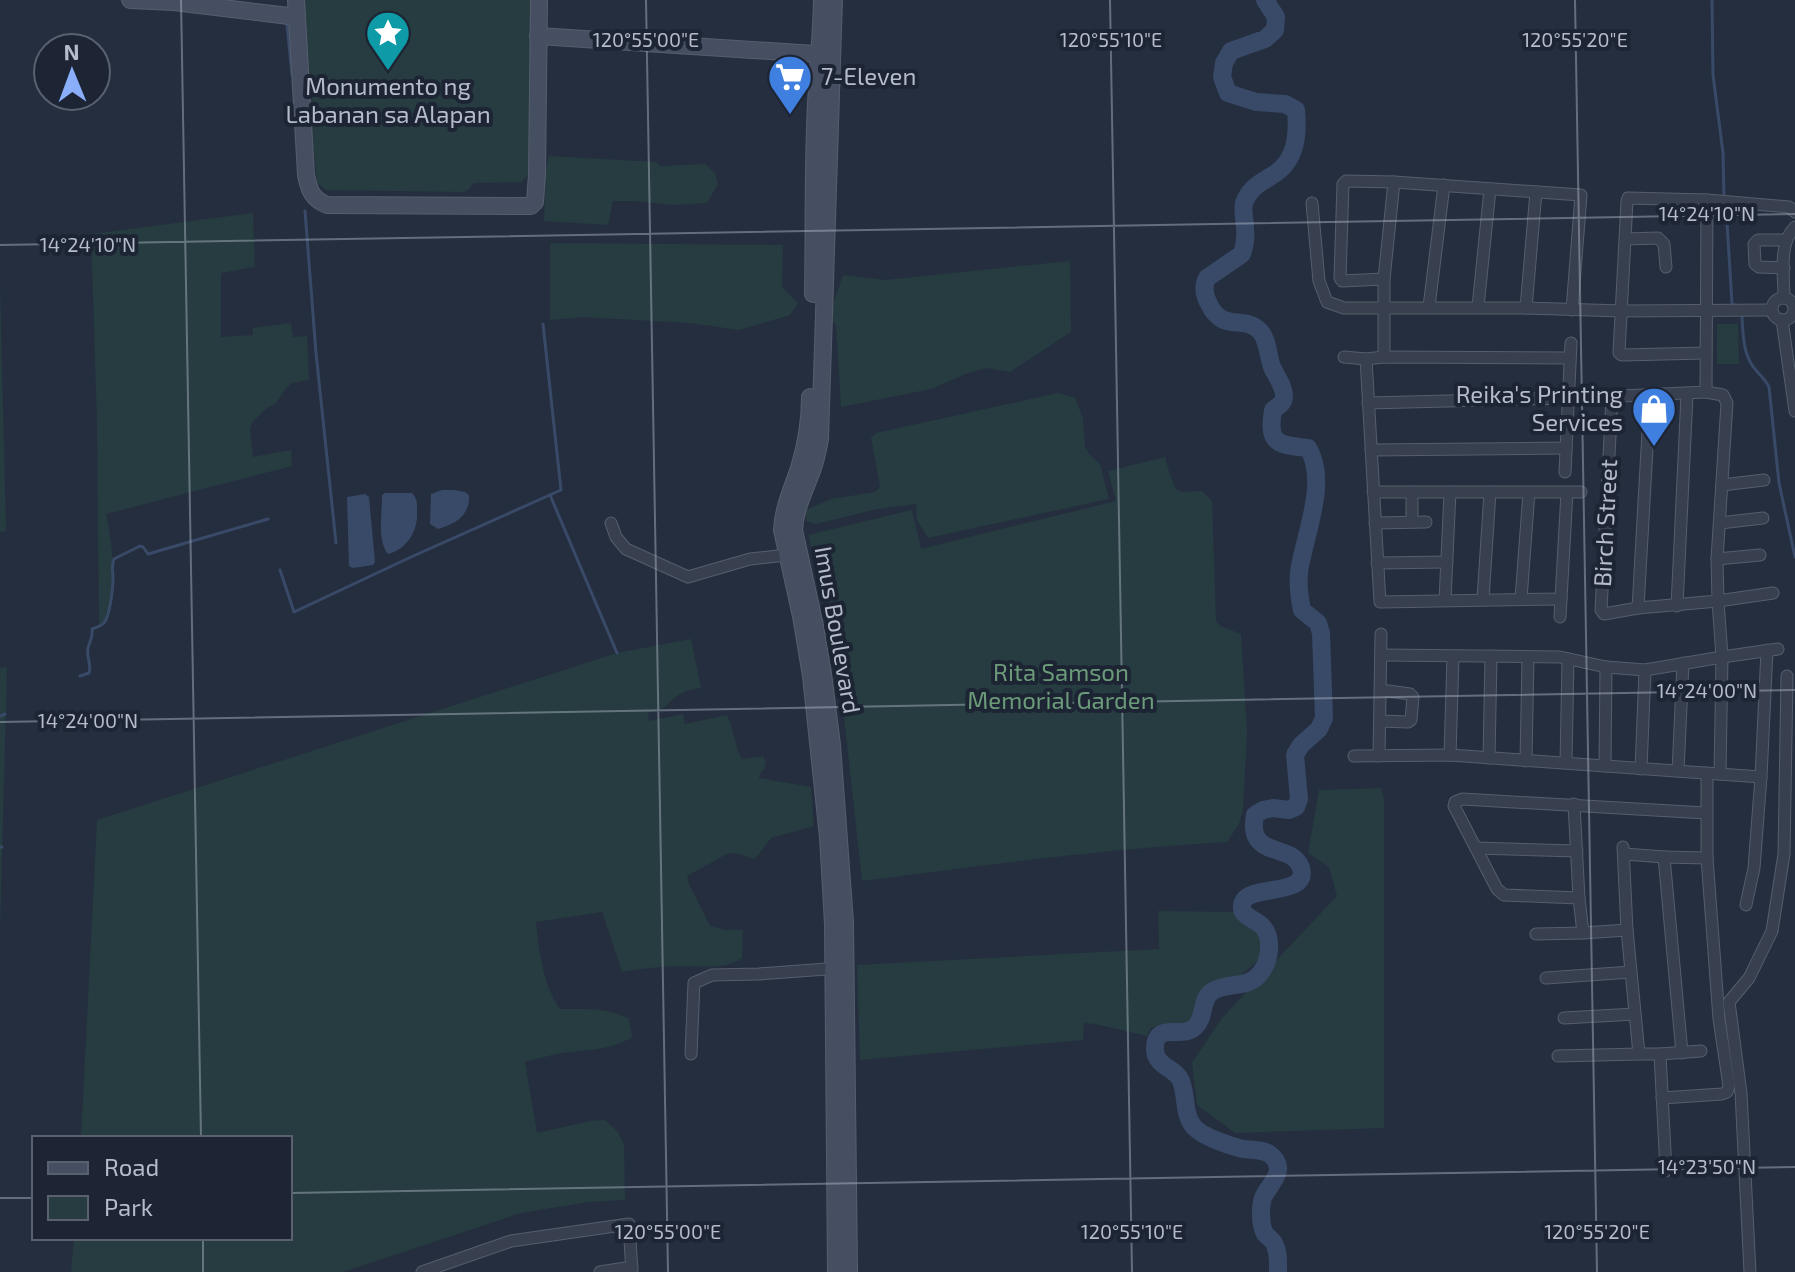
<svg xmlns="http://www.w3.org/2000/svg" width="1795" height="1272" font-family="'Exo 2',sans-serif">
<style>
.green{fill:#263c40}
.water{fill:#394a68}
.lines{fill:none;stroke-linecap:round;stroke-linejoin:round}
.stream{stroke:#394a68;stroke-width:3}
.river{stroke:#394a68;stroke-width:18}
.minor-casing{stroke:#565e6d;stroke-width:13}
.secondary-casing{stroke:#565e6d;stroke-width:18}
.minor{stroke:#38404f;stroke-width:11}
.secondary{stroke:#464f62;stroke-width:16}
.ticks{fill:none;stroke:#b4bbca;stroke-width:2;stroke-opacity:0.45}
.labels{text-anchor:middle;stroke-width:8;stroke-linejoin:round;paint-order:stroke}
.poi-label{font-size:24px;fill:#b4bbca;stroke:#1d2534;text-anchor:start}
.street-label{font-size:24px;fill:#b4bbca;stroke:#1d2534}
.park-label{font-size:24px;fill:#6b9b79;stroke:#1d2534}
.ticks-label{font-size:20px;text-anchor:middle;fill:#b4bbca;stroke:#1d2534;stroke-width:8;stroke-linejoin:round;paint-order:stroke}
</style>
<rect width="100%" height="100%" fill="#242e3f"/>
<!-- green -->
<g class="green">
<polygon points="304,0 533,0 529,174 522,182 474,183 469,189 464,192 326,190 317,183 305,51"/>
<polygon points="549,156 656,162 660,166 705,164 715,173 718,184 707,203 673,205 635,201 613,201 608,225 544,221 546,168"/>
<path d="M253,213L255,267L221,273V337L253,335V328L291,323L293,337L307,336L309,380L292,383L286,388L276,403L264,410L252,423L250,429L253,457L291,450L292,466L106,514C113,547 119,593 103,624L99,626L97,421L91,234Z"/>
<polygon points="550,243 783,245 782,287 798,303 790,315 739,330 690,323 582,317 550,320"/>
<polygon points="1070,261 1071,332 1010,372 986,368 968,373 931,389 841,407 836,325 829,317 843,275 885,280"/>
<polygon points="0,281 6,531 0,532"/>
<polygon points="1717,324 1738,324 1739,364 1717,364"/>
<polygon points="1058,393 1075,398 1083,418 1085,447 1090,455 1100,464 1109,499 928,538 917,520 916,504 877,509 816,524 806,521 806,510 831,499 875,492 880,487 871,437 876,433"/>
<path d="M1165,457L1170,475L1176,489L1182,492L1202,491L1212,501L1216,621L1220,626L1241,634L1247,732L1243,809L1239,824L1227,842C1105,849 984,865 862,881L835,635L808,535L912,510L921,549L1116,501L1108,471Z"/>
<path d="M691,639L701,688C694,689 687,690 682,693C666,702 670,709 648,713L649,721L683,714L685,724L727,715C734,729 734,745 742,759L763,756L766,762L764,770L760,773L759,778L811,787L814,826L771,838L755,859L735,853L727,854L687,876L689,884L710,926L727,930H743L742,958C725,971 694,965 673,966C656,967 639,969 622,972L602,912L536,922C539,951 543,985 560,1009C582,1009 610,1007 629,1019L632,1037C613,1050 585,1050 563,1053C550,1055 537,1059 525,1062L537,1133L590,1121L605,1120L617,1131L624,1144L625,1200L588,1202L521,1213L343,1272H71L74,1238H290V1138H81L97,820L617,653Z"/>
<polygon points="7,667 0,931 0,668"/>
<polygon points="1381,788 1384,798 1384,1128 1235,1133 1197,1105 1192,1063 1222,1018 1337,896 1329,867 1308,853 1319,790"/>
<polygon points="1158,911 1236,912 1260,929 1264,941 1265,951 1260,959 1236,979 1210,985 1199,1001 1200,1017 1198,1021 1157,1026 1151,1028 1147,1036 1095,1024 1084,1023 1083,1040 860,1060 857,965 1159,949"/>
</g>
<!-- water -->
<g class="water">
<path d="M442,490H455L465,492L469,495C470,516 455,524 438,529L430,524L431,494Z"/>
<path d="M385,493H412C418,500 417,503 417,512C418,531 407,549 388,554C377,540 382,515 382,498V495Z"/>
<polygon points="365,494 369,497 375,562 373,565 353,568 349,566 347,497"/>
</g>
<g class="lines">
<!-- stream -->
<g class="stream">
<polyline points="1712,0 1713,75 1723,153 1724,198"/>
<polyline points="287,24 292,75"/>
<polyline points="1726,206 1732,304 1737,306"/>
<polyline points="305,211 316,353 336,543"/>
<path d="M1742,317C1743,333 1743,351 1752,365C1757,373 1765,378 1769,387L1779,483L1795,557"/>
<polyline points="550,495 617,653"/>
<polyline points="280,570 294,612 411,557 561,490 543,324"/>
<path d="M80,676L89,673C92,664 86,657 88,648C90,640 93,638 92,629C95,628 102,625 104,623C110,616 113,587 113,578C113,570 111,566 114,559L140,546L143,547L148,554L268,519"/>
<polyline points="0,716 5,714"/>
<polyline points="0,847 2,847"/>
</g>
<!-- river -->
<path class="river" d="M1265,0L1276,17L1275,30L1265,39L1231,51L1224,63L1222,77L1228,93L1256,102L1285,104L1296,110C1298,133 1297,158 1276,173C1263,182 1250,186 1244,203C1242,211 1245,220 1245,229C1246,237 1245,245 1242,254L1207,278C1203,286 1204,294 1208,302C1222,334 1243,314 1260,331C1268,340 1268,356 1272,367C1276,376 1284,386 1284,396C1284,404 1278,406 1273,410C1267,445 1279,445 1308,448C1328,480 1306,532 1300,566C1297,581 1299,596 1302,610L1318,623L1321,633L1324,718L1319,729L1301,745L1295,755L1299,799L1296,807L1289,810L1273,808L1263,810L1255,815C1246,860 1293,842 1301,868C1309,896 1254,885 1244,900C1242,903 1241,909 1243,912C1246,917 1257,921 1262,926C1273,937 1270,959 1262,971C1249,990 1230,981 1213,991C1200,998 1206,1017 1195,1027C1182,1040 1154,1020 1155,1050C1156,1067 1176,1068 1181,1081C1187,1095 1183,1115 1194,1127C1203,1137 1230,1146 1243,1149C1252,1150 1265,1149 1272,1156C1288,1171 1268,1185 1263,1198C1262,1200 1261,1209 1261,1210C1261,1219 1261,1227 1265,1234C1267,1236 1272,1240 1274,1243C1279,1252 1278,1262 1278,1272"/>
<!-- minor casing -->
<g class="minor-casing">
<g id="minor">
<polyline points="1312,203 1319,281 1327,302 1344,308 1526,308 1622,311 1772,310"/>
<polyline points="1626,239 1658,238 1664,244 1666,267"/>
<polyline points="1784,268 1759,267 1755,264 1754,244 1758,240 1786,240"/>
<polyline points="1384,279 1342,281 1340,278 1343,184 1346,181 1394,182 1581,195 1572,310"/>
<circle cx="1783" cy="309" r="11"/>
<path d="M1784,298C1784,275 1778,244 1795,227"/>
<polyline points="1429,307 1444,185"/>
<polyline points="1478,307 1490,189"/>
<polyline points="1526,308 1536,192"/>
<polyline points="1782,320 1795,411"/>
<polyline points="1705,353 1622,355 1619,353 1627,201 1628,198 1707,200"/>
<polyline points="1344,357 1366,359 1384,357 1569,358"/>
<polyline points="1384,357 1384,279 1394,182"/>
<polyline points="1366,359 1380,602 1561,599"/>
<polyline points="1600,397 1706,392 1707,200 1789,207 1795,212"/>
<polyline points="1612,397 1601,610 1604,614 1638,608 1718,601 1717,559 1727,403 1723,395 1706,392"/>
<polyline points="1368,403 1569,398"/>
<polyline points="1371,450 1566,448"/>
<polyline points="1565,472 1571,343"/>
<polyline points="1722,485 1764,480"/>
<polyline points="1373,492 1581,492"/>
<polyline points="1412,492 1412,522"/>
<polyline points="611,523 616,537 626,549 688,577 750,559 795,554"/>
<polyline points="1375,523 1426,522"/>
<polyline points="1720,523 1763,518"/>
<polyline points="1717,559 1760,555"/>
<polyline points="1377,563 1447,562"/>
<polyline points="1483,599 1490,492"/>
<polyline points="1521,599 1529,492"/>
<polyline points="1445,600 1450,492"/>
<polyline points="1677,606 1687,395"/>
<polyline points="1638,608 1650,396"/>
<polyline points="1560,617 1567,492"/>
<polyline points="1382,655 1560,657 1606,667 1645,670 1722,657 1718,601 1773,593"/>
<polyline points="1380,721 1408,722 1411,720 1413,697 1410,694 1381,690"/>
<polyline points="1450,755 1453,656"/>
<polyline points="1354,756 1450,755 1761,777 1767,650"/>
<polyline points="1379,756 1381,634"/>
<polyline points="1489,758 1491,656"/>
<polyline points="1526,761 1528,657"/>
<polyline points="1566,763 1568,659"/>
<polyline points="1605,766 1606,667"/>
<polyline points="1641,769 1645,670"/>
<polyline points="1678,771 1683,663"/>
<polyline points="1720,774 1722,657 1778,649"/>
<polyline points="1574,804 1579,898"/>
<polyline points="1623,847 1627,930"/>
<polyline points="1476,848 1577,851"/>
<polyline points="1624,854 1664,857"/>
<polyline points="1746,905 1754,868 1761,777"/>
<polyline points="1536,934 1583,933"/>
<polyline points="1546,978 1631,972"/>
<polyline points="1564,1018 1635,1014"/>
<polyline points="1701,1051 1660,1054 1639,1054 1627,930 1583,933 1579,898 1504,895 1497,889 1454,806 1455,802 1462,799 1706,813"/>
<polyline points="1682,1053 1664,857 1707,858"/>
<polyline points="691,1054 694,983 712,975 759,974 840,968"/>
<polyline points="1660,1054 1666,1171"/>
<polyline points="1558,1056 1639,1054"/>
<polyline points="1662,1098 1722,1094 1727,1092 1729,1086 1719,1019 1707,858 1707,773"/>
<polyline points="422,1272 511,1241 629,1224 632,1272"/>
<polyline points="600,1272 632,1267"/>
<polyline points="1750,1272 1741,1093 1729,1002 1749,978 1772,931 1784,854 1787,676"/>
</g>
</g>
<!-- secondary casing -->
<g class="secondary-casing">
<g id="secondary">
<polyline points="130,0 174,2 297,17"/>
<path d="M296,0L306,175C309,190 312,199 327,205L531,206L535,202L537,175L539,0"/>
<path d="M834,0L820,439C818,451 815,464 810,476C803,495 795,510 794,530L815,626L823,674L832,745L845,922L849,1272"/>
<polyline points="538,36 831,55"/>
<path d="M813,294C814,239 813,184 815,129C816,86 821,43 822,0"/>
<path d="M810,397C810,421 806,445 799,468C792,489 783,508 782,530L801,616L811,676L828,837L833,924L836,1272"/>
</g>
</g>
<!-- minor -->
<use href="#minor" class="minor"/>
<!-- secondary -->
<use href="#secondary" class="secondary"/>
</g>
<!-- ticks -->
<path class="ticks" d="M181,0L201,1138M646,0L668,1272M1110,0L1132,1272M1575,0L1597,1272M0,245L1795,214M0,722L1795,690M290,1193L1795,1167M0,1198H34M203,1238V1272"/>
<!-- icons -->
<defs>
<g id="sight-pin" transform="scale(2.3)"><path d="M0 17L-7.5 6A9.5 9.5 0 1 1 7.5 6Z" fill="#0f9aa8" stroke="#1d2534"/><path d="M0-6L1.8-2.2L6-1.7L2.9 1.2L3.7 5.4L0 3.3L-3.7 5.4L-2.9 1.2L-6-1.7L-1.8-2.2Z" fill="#fff"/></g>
<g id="supermarket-pin" transform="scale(2.3)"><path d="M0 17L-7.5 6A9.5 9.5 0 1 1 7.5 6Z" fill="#3f7fe0" stroke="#1d2534"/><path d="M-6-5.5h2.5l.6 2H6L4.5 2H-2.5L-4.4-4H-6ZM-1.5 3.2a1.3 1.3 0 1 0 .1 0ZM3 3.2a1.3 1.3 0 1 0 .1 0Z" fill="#fff"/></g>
<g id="shop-pin" transform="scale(2.3)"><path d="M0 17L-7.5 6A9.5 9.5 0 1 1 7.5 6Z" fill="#3f7fe0" stroke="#1d2534"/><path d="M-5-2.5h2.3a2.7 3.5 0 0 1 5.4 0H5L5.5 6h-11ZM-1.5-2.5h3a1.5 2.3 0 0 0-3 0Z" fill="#fff"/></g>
</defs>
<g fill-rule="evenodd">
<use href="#sight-pin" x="388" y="33"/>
<use href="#supermarket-pin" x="790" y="77"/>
<use href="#shop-pin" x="1654" y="409"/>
</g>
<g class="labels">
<!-- poi labels -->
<g class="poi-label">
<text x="821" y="85">7-Eleven</text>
<text x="388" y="95" text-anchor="middle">Monumento ng<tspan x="388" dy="28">Labanan sa Alapan</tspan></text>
<text x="1623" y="403" text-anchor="end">Reika's Printing<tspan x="1623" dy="28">Services</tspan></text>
</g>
<!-- street labels -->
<g class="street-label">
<text transform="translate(1606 523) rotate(-87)" y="8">Birch Street</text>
<text transform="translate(837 630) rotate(80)" y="8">Imus Boulevard</text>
</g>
<!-- park labels -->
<g class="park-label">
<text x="1061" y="681">Rita Samson<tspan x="1061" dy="28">Memorial Garden</tspan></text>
</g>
</g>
<g class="ticks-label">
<text x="646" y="47">120°55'00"E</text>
<text x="1111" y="47">120°55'10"E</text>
<text x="1575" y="47">120°55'20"E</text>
<text x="1707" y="221">14°24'10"N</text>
<text x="88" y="252">14°24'10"N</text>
<text x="1707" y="698">14°24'00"N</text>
<text x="88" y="728">14°24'00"N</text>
<text x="1707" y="1174">14°23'50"N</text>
<text x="668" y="1239">120°55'00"E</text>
<text x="1132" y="1239">120°55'10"E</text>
<text x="1597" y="1239">120°55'20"E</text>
</g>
<!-- legend -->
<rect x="32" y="1136" width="260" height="104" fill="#1d2534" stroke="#596170" stroke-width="2"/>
<rect x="48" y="1162" width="40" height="12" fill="#464f62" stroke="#596170" stroke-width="2"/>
<text x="104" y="1176" font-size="24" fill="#b4bbca">Road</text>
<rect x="48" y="1196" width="40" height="24" fill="#263c40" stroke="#596170" stroke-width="2"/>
<text x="104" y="1216" font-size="24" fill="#b4bbca">Park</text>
<!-- north arrow -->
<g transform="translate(72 72) rotate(359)"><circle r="38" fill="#1d2534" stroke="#596170" stroke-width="2"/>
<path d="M0-6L14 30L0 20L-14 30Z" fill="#8aaefa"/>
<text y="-12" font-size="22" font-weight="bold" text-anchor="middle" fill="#b4bbca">N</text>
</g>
</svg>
